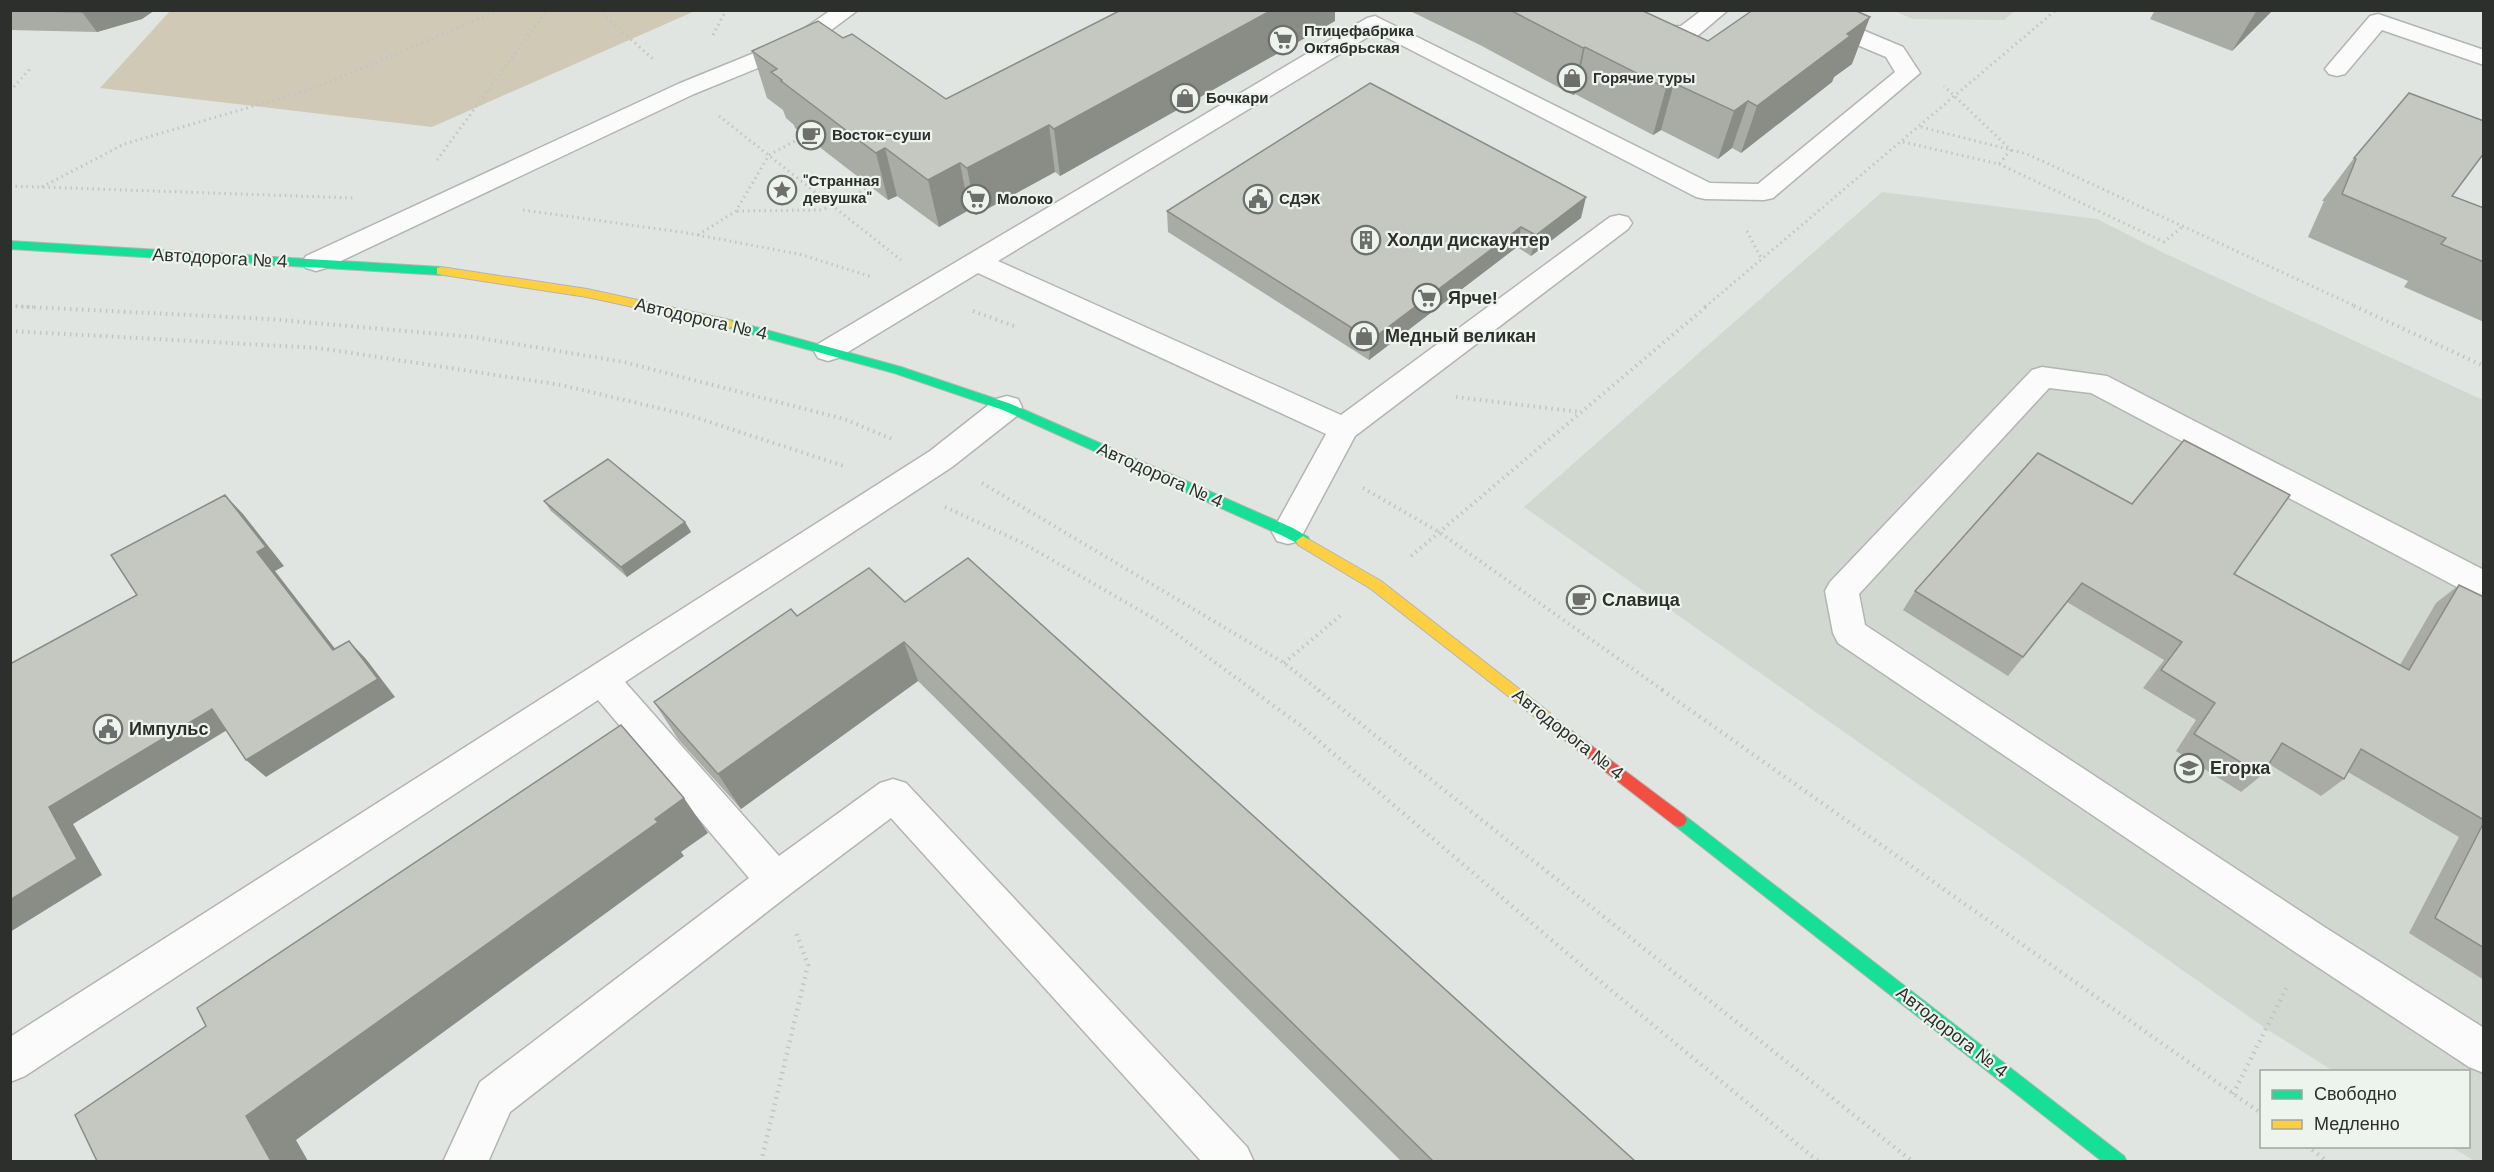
<svg xmlns="http://www.w3.org/2000/svg" width="2494" height="1172" font-family="'DM Sans',sans-serif">
<style>
.built{fill:#d0d8d0}
.forest{fill:#cfc9b6}
.lines{fill:none;stroke-linecap:round;stroke-linejoin:round}
.lane-casing{stroke:#b2b5b2;stroke-width:3}
.fast-casing{stroke:#b2b5b2;stroke-width:2}
.slow-casing{stroke:#b2b5b2;stroke-width:2}
.jam-casing{stroke:#b2b5b2;stroke-width:2}
.path-far2{stroke:#c3c4c3;stroke-width:3;stroke-dasharray:1.5 4;stroke-linecap:butt}
.path-far1{stroke:#c3c4c3;stroke-width:4;stroke-dasharray:1.5 4.5;stroke-linecap:butt}
.path{stroke:#c3c4c3;stroke-width:4.5;stroke-dasharray:1.5 5;stroke-linecap:butt}
.lane{fill:#fafbfa;fill-rule:evenodd}
.fast{fill:#16e098;fill-rule:evenodd}
.slow{fill:#ffcf43;fill-rule:evenodd}
.jam{fill:#f24e42;fill-rule:evenodd}
.wall{fill:#a9aca5}
.shaded-wall{fill:#8a8c86}
.building{fill:#c5c8c0;stroke:#8a8c86;stroke-width:1.5}
.labels{text-anchor:middle;stroke-width:4.5;stroke-linejoin:round;paint-order:stroke}
.far-poi-label{font-size:15px;font-weight:bold;fill:#2d2f2d;stroke:#edf3ed;text-anchor:start}
.poi-label{font-size:18px;font-weight:bold;fill:#2d2f2d;stroke:#edf3ed;text-anchor:start}
.street-label{font-size:18px;fill:#2d2f2d;stroke:#edf3ed}
</style>
<rect width="100%" height="100%" fill="#e1e5e1"/>
<!-- built -->
<g class="built">
<polygon points="1894,11 2015,11 2004,20 1913,19"/>
<polygon points="1882,192 2097,219 2166,254 2483,400 2483,1161 2475,1161 2451,1147 2468,1146 2468,1072 2333,1071 2265,1028 1524,507"/>
</g>
<!-- forest -->
<polygon class="forest" points="170,11 170,10 695,11 432,127 100,88"/>
<g class="lines">
<!-- lane casing -->
<g class="lane-casing">
<g id="lane">
<polygon points="831,10 858,10 807,48 694,94 326,268 316,271 306,268 302,262 306,256 678,84 791,38"/>
<polygon points="1586,10 1616,10 1652,27 1681,26 1702,10 1728,10 1695,38 1687,40 1648,41 1640,39 1589,15"/>
<polygon points="1783,10 1815,10 1903,47 1920,73 1773,198 1764,200 1705,199 1696,197 1376,32 998,261 1341,415 1610,217 1619,215 1628,217 1632,223 1628,229 1355,436 1299,541 1288,544 1277,541 1272,532 1326,434 978,273 838,358 828,361 818,358 814,351 818,344 1367,18 1375,16 1710,183 1758,184 1895,72 1886,57 1786,15"/>
<polygon points="2378,14 2484,50 2484,65 2382,30 2345,74 2337,76 2329,74 2325,69 2329,64 2370,16"/>
<polygon points="2042,367 2107,376 2484,570 2484,599 2472,595 2091,393 2049,388 1859,594 1865,625 2326,928 2484,1028 2484,1073 2469,1067 2298,954 1838,643 1833,633 1825,591 1830,582 2032,370"/>
<polygon points="1007,396 1018,399 1022,407 1018,415 952,467 625,682 779,856 880,783 893,779 906,783 1247,1147 1254,1162 1202,1162 891,818 790,894 510,1112 488,1162 443,1162 480,1082 749,878 598,700 25,1076 10,1082 10,1037 930,451 996,399"/>
</g>
</g>
<!-- fast casing -->
<g class="fast-casing">
<g id="fast">
<polygon points="10,241 441,267 447,271 441,275 10,249"/>
<polygon points="730,320 901,367 1011,404 1293,528 1308,537 1310,541 1303,546 1283,536 1003,410 894,373 726,327 724,324"/>
<polygon points="1679,813 1684,815 2124,1156 2127,1162 2103,1162 1674,825 1671,820 1674,815"/>
</g>
</g>
<!-- slow casing -->
<g class="slow-casing">
<g id="slow">
<polygon points="441,267 587,289 730,320 736,324 730,328 587,297 437,274 437,268"/>
<polygon points="1303,536 1381,581 1550,713 1552,717 1550,721 1545,723 1540,721 1371,589 1298,545 1296,541"/>
</g>
</g>
<!-- jam casing -->
<g class="jam-casing">
<polygon id="jam" points="1545,711 1684,815 1687,820 1684,825 1679,827 1674,825 1540,721 1538,717 1540,713"/>
</g>
<!-- path-far2 -->
<g class="path-far2">
<polyline points="598,10 654,60"/>
<polyline points="713,35 726,10"/>
<polyline points="10,91 30,69"/>
<polyline points="719,116 901,260"/>
<polyline points="1921,127 2027,154 2357,307"/>
<polyline points="1903,142 1999,164 2011,150 1944,86"/>
<polyline points="437,160 547,10"/>
<polyline points="1999,164 2164,242 2182,227"/>
<polyline points="10,186 355,198"/>
<polyline points="42,187 124,144 312,89 500,10"/>
<polyline points="523,210 681,232 799,254 872,277"/>
<polyline points="737,211 822,210 866,189"/>
<polyline points="1747,231 1762,260"/>
<polyline points="698,235 736,211 769,155 799,139"/>
<polyline points="10,306 35,307"/>
<polyline points="1705,307 2056,10"/>
</g>
<!-- path-far1 -->
<g class="path-far1">
<polyline points="10,306 269,319 474,337 624,362 844,419 892,439"/>
<polyline points="2354,306 2484,366"/>
<polyline points="973,311 1014,326"/>
<polyline points="10,331 319,348 561,385 688,415 847,467"/>
<polyline points="1456,397 1580,412"/>
<polyline points="982,483 1284,663 1320,691"/>
<polyline points="1363,488 1439,532 1664,691"/>
<polyline points="945,507 1021,542 1160,622 1254,691"/>
<polyline points="1411,556 1707,306"/>
<polyline points="1284,663 1341,615"/>
</g>
<!-- path -->
<g class="path">
<polyline points="1252,690 1300,725 1595,977 1819,1162"/>
<polyline points="1318,690 1913,1162"/>
<polyline points="1662,690 2262,1114"/>
<polyline points="2233,1094 2288,985"/>
<polyline points="2307,1146 2328,1162"/>
<polyline points="761,1162 808,965 795,930"/>
</g>
<!-- lane -->
<use href="#lane" class="lane"/>
<!-- fast -->
<use href="#fast" class="fast"/>
<!-- slow -->
<use href="#slow" class="slow"/>
<!-- jam -->
<use href="#jam" class="jam"/>
</g>
<!-- wall -->
<g class="wall">
<polygon points="10,10 155,10 142,19 97,32 10,30"/>
<polygon points="1408,10 1641,10 1708,41 1852,64 1834,77 1832,82 1741,153 1732,148 1718,159 1661,130 1653,135 1575,94 1573,95 1480,45"/>
<polygon points="2155,10 2273,10 2232,51 2150,19"/>
<polygon points="1335,21 1060,176 1055,172 976,215 969,210 939,227 897,196 888,200 795,128 794,125 786,118 783,110 767,98 752,51 843,38 946,99"/>
<polygon points="2354,158 2484,208 2484,322 2404,287 2408,281 2308,237 2324,201 2322,201"/>
<polygon points="1167,211 1581,218 1531,256 1517,247 1369,360 1168,232"/>
<polygon points="544,501 685,522 691,532 627,577 551,511"/>
<polygon points="2234,574 2400,665 2436,603 2459,585 2484,597 2484,980 2409,933 2459,837 2348,772 2344,779 2321,796 2269,764 2262,775 2241,792 2176,751 2196,720 2143,688 2164,660 2067,602 2008,676 1903,610 1915,591"/>
<polygon points="905,602 1635,1161 1401,1161 918,681 741,809 678,739 654,702 797,616"/>
</g>
<!-- shaded-wall -->
<g class="shaded-wall">
<polygon points="87,10 155,10 142,19 97,32 82,12"/>
<polygon points="1272,10 1335,10 1335,21 1060,176 1054,129"/>
<polygon points="2257,10 2273,10 2232,51"/>
<polygon points="1870,17 1852,64 1834,77 1832,82 1741,153 1757,106 1847,34"/>
<polygon points="1585,47 1575,94 1573,95 1583,48"/>
<polygon points="1674,83 1661,130 1653,135 1666,88"/>
<polygon points="1748,101 1732,148 1718,159 1734,111"/>
<polygon points="1049,125 1055,172 976,215 967,168"/>
<polygon points="885,148 897,196 888,200 876,153"/>
<polygon points="960,163 969,210 939,227 928,180"/>
<polygon points="1586,197 1581,218 1531,256 1536,235"/>
<polygon points="1521,227 1517,247 1369,360 1371,340"/>
<polygon points="225,495 243,514 284,566 275,571 350,668 333,650 257,552"/>
<polygon points="685,522 691,532 627,577 621,567"/>
<polygon points="349,641 366,659 395,697 266,777 246,760"/>
<polygon points="904,642 918,681 741,809 718,774"/>
<polygon points="212,709 232,727 73,824 102,875 10,932 10,900 49,807"/>
<polygon points="684,798 708,833 681,852 684,856 296,1140 308,1161 271,1161 246,1116"/>
</g>
<!-- building -->
<g class="building">
<polygon points="10,10 87,10 82,12"/>
<polygon points="1121,10 1272,10 1054,129 1049,125 967,168 960,163 928,180 885,148 876,153 781,81 782,80 771,72 777,69 752,51 818,21 843,38 852,34 946,99"/>
<polygon points="1510,10 1641,10 1708,41 1753,10 1854,10 1870,17 1847,34 1850,36 1757,106 1748,101 1734,111 1674,83 1666,88 1585,47 1583,48"/>
<polygon points="1370,83 1586,197 1536,235 1521,227 1371,340 1167,211"/>
<polygon points="2409,93 2484,121 2484,153 2452,196 2484,208 2484,262 2441,244 2446,238 2342,194 2356,159 2354,158"/>
<polygon points="2184,440 2290,495 2234,574 2409,670 2459,585 2484,597 2484,820 2361,749 2344,779 2282,743 2262,775 2194,734 2215,703 2161,670 2182,642 2082,583 2023,657 1915,591 2038,453 2132,504"/>
<polygon points="608,459 685,522 621,567 544,501"/>
<polygon points="225,495 266,547 257,552 333,650 349,641 378,679 246,760 212,709 49,807 77,859 10,900 10,664 137,595 111,555"/>
<polygon points="968,558 1635,1161 1433,1161 904,642 718,774 654,702 791,609 797,616 869,568 905,602"/>
<polygon points="621,725 684,798 655,819 658,822 246,1116 271,1161 97,1161 75,1115 206,1026 197,1008"/>
<polygon points="2484,822 2484,948 2435,918"/>
</g>
<!-- icons -->
<defs>
<g id="supermarket-ring" transform="scale(1.5)"><circle r="9.5" fill="#edf3ed" stroke="#6c6f6c" stroke-width="1.5"/><path d="M-6-5.5h2.5l.6 2H6L4.5 2H-2.5L-4.4-4H-6ZM-1.5 3.2a1.3 1.3 0 1 0 .1 0ZM3 3.2a1.3 1.3 0 1 0 .1 0Z" fill="#6c6f6c"/></g>
<g id="shop-ring" transform="scale(1.5)"><circle r="9.5" fill="#edf3ed" stroke="#6c6f6c" stroke-width="1.5"/><path d="M-5-2.5h2.3a2.7 3.5 0 0 1 5.4 0H5L5.5 6h-11ZM-1.5-2.5h3a1.5 2.3 0 0 0-3 0Z" fill="#6c6f6c"/></g>
<g id="cafe-ring" transform="scale(1.5)"><circle r="9.5" fill="#edf3ed" stroke="#6c6f6c" stroke-width="1.5"/><path d="M-5.5-4.5H6V0H3Q3 3.5 0 3.5H-2.5Q-5.5 3.5-5.5 0ZM3-3.2v2h1.7v-2ZM-6 4.5H4V6H-6Z" fill="#6c6f6c"/></g>
<g id="sight-ring" transform="scale(1.5)"><circle r="9.5" fill="#edf3ed" stroke="#6c6f6c" stroke-width="1.5"/><path d="M0-6L1.8-2.2L6-1.7L2.9 1.2L3.7 5.4L0 3.3L-3.7 5.4L-2.9 1.2L-6-1.7L-1.8-2.2Z" fill="#6c6f6c"/></g>
<g id="civic-ring" transform="scale(1.5)"><circle r="9.5" fill="#edf3ed" stroke="#6c6f6c" stroke-width="1.5"/><path d="M-.6-6.5H3V-4.5H.6V-3L4-1V1h2V6H-6V1h2V-1L-.6-3ZM-1.2 2.5V6h2.4V2.5Z" fill="#6c6f6c"/></g>
<g id="building-ring" transform="scale(1.5)"><circle r="9.5" fill="#edf3ed" stroke="#6c6f6c" stroke-width="1.5"/><path d="M-4-6H4V6H1V3H-1V6H-4ZM-2.5-4.3h1.7v1.8h-1.7ZM.8-4.3h1.7v1.8H.8ZM-2.5-1h1.7V.8h-1.7ZM.8-1h1.7V.8H.8Z" fill="#6c6f6c"/></g>
<g id="school-ring" transform="scale(1.5)"><circle r="9.5" fill="#edf3ed" stroke="#6c6f6c" stroke-width="1.5"/><path d="M0-5L7-2L0 1L-7-2ZM-4 1L0 2.5L4 1V4Q0 6-4 4Z" fill="#6c6f6c"/></g>
</defs>
<g fill-rule="evenodd">
<use href="#supermarket-ring" x="1283" y="40"/>
<use href="#shop-ring" x="1572" y="78"/>
<use href="#shop-ring" x="1185" y="98"/>
<use href="#cafe-ring" x="811" y="135"/>
<use href="#sight-ring" x="782" y="190"/>
<use href="#supermarket-ring" x="976" y="199"/>
<use href="#civic-ring" x="1258" y="199"/>
<use href="#building-ring" x="1366" y="240"/>
<use href="#supermarket-ring" x="1427" y="298"/>
<use href="#shop-ring" x="1364" y="336"/>
<use href="#cafe-ring" x="1581" y="600"/>
<use href="#civic-ring" x="108" y="729"/>
<use href="#school-ring" x="2189" y="768"/>
</g>
<g class="labels">
<!-- far-poi labels -->
<g class="far-poi-label">
<text x="1304" y="36">Птицефабрика<tspan x="1304" dy="17">Октябрьская</tspan></text>
<text x="1593" y="83">Горячие туры</text>
<text x="1206" y="103">Бочкари</text>
<text x="832" y="140">Восток-суши</text>
<text x="803" y="186">"Странная<tspan x="803" dy="17">девушка"</tspan></text>
<text x="997" y="204">Молоко</text>
<text x="1279" y="204">СДЭК</text>
</g>
<!-- poi labels -->
<g class="poi-label">
<text x="1387" y="246">Холди дискаунтер</text>
<text x="1448" y="304">Ярче!</text>
<text x="1385" y="342">Медный великан</text>
<text x="1602" y="606">Славица</text>
<text x="129" y="735">Импульс</text>
<text x="2210" y="774">Егорка</text>
</g>
<!-- street labels -->
<g class="street-label">
<text transform="translate(220 258) rotate(3)" y="6">Автодорога № 4</text>
<text transform="translate(701 319) rotate(13)" y="6">Автодорога № 4</text>
<text transform="translate(1160 475) rotate(24)" y="6">Автодорога № 4</text>
<text transform="translate(1568 734) rotate(38)" y="6">Автодорога № 4</text>
<text transform="translate(1952 1032) rotate(38)" y="6">Автодорога № 4</text>
</g>
</g>
<!-- border -->
<rect width="2494" height="1172" fill="none" stroke="#2d2f2d" stroke-width="24"/>
<!-- legend -->
<rect x="2260" y="1070" width="210" height="78" fill="#edf3ed" stroke="#a0a5a0" stroke-width="1.5"/>
<rect x="2272" y="1090" width="30" height="9" fill="#16e098" stroke="#a0a5a0" stroke-width="1.5"/>
<text x="2314" y="1100" font-size="18" fill="#2d2f2d">Свободно</text>
<rect x="2272" y="1120" width="30" height="9" fill="#ffcf43" stroke="#a0a5a0" stroke-width="1.5"/>
<text x="2314" y="1130" font-size="18" fill="#2d2f2d">Медленно</text>
</svg>
